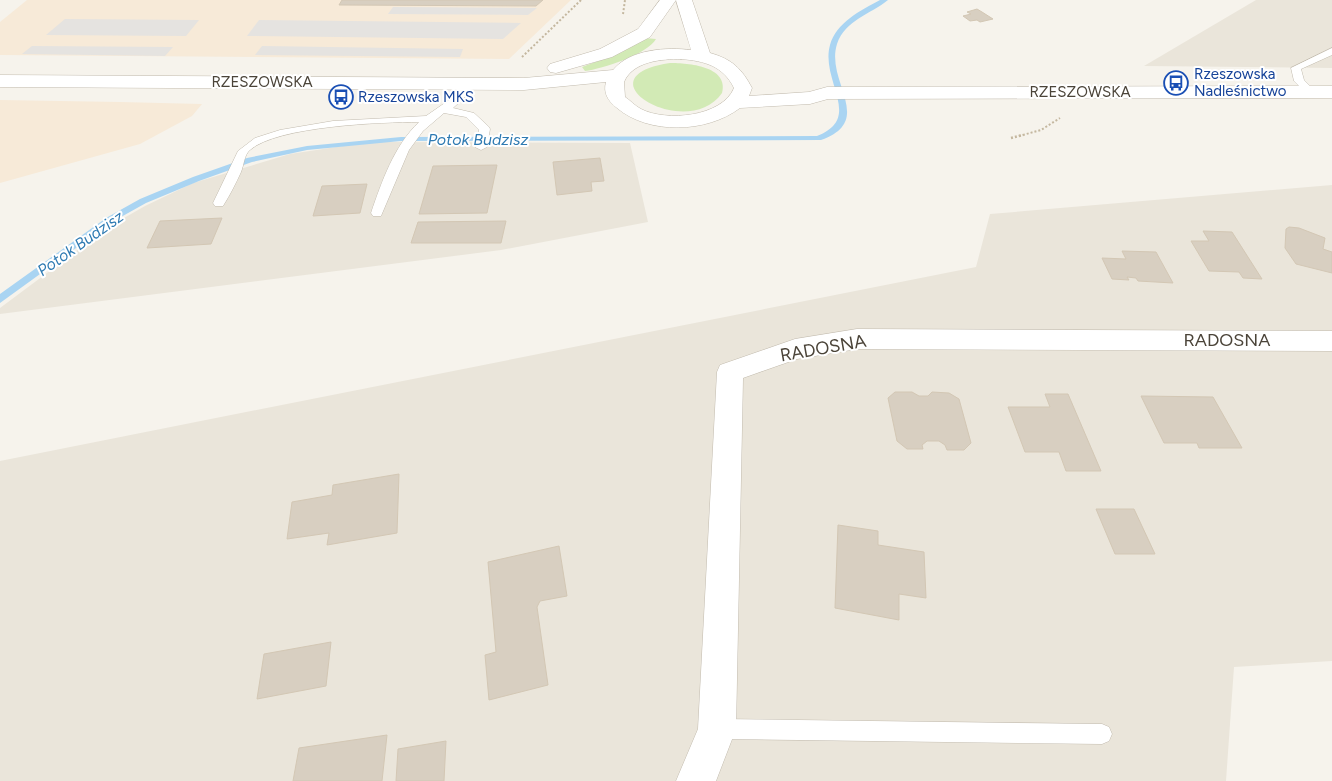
<svg xmlns="http://www.w3.org/2000/svg" width="1332" height="781" font-family="Figtree,sans-serif">
<style>
.residential{fill:#eae5da}
.commercial{fill:#f7ead8}
.green{fill:#d2eab5}
.parking{fill:#e5e3e0}
.lines{fill:none;stroke-linecap:round;stroke-linejoin:round}
.stream{fill:#a9d4f2;fill-rule:evenodd}
.building{fill:#d8cfc1;stroke:#d3c7b4}
.service-casing{stroke:#c2bbae;stroke-width:1}
.minor-casing{stroke:#c2bbae;stroke-width:1}
.tertiary-casing{stroke:#c2bbae;stroke-width:1}
.path-far1{stroke:#c4b79f;stroke-width:2;stroke-dasharray:2 2;stroke-linecap:butt}
.path{stroke:#c4b79f;stroke-width:2.5;stroke-dasharray:2 2;stroke-linecap:butt}
.service{fill:#fff;fill-rule:evenodd}
.minor{fill:#fff;fill-rule:evenodd}
.tertiary{fill:#fff;fill-rule:evenodd}
.labels{text-anchor:middle;stroke-width:4;stroke-linejoin:round;paint-order:stroke}
.far-transit-label{font-size:15px;fill:#164399;stroke:#fff;text-anchor:start}
.far-street-label{font-size:15px;fill:#4b4439;stroke:#fff}
.far-water-label{font-size:16px;font-style:italic;fill:#2e7ab2;stroke:#fff}
.street-label{font-size:18px;fill:#4b4439;stroke:#fff}
</style>
<rect width="100%" height="100%" fill="#f6f3ec"/>
<!-- residential -->
<g class="residential">
<polygon points="1256,0 1332,0 1332,68 1144,66"/>
<polygon points="382,142 630,143 648,222 501,250 0,314 0,308 110,226 145,206 193,183 290,154 356,144"/>
<polygon points="1332,185 1332,661 1234,667 1226,781 0,781 0,461 976,267 990,214"/>
</g>
<!-- commercial -->
<g class="commercial">
<polygon points="27,0 571,0 509,59 0,55 0,22"/>
<polygon points="0,100 120,102 202,104 192,116 140,144 0,183"/>
</g>
<!-- green -->
<g class="green">
<path d="M644,38L656,39C648,54 602,69 585,71L582,67L622,52Z"/>
<path d="M670,63C688,63 729,66 722,93C687,143 576,77 670,63Z"/>
</g>
<!-- parking -->
<g class="parking">
<polygon points="393,7 537,8 528,15 388,14"/>
<polygon points="65,19 199,20 186,36 46,35"/>
<polygon points="259,20 521,23 503,39 247,36"/>
<polygon points="32,46 173,47 165,56 22,54"/>
<polygon points="262,46 463,49 460,57 255,55"/>
</g>
<g class="lines">
<!-- stream -->
<path class="stream" d="M880,0H888C871,14 845,20 837,44C825,82 876,120 821,140L401,141L307,150L252,162L199,181L146,203L112,222L0,303V294L106,218L140,199L193,177L247,158L307,146L401,137L817,136C864,118 820,81 830,45C836,23 861,10 880,0Z"/>
</g>
<!-- building -->
<g class="building">
<polygon points="342,0 543,0 536,6 339,5"/>
<polygon points="977,9 982,12 993,19 980,22 977,20 970,21 963,16 971,14 967,12"/>
<polygon points="600,158 604,181 591,182 592,191 557,195 553,162"/>
<polygon points="497,165 487,213 419,214 433,166"/>
<polygon points="367,184 360,213 313,216 322,186"/>
<polygon points="222,218 211,244 147,248 160,221"/>
<polygon points="506,221 501,243 411,243 418,222"/>
<polygon points="1289,227 1299,228 1325,238 1323,249 1332,252 1332,273 1296,264 1285,248 1286,229"/>
<polygon points="1203,231 1232,232 1262,279 1243,278 1239,272 1209,271 1191,241 1209,241"/>
<polygon points="1122,251 1156,252 1173,283 1138,281 1136,278 1127,277 1129,280 1112,279 1102,258 1126,259"/>
<polygon points="895,392 912,392 919,396 928,396 932,392 949,393 959,399 971,443 964,450 947,450 945,445 939,441 927,441 922,445 923,449 907,449 897,441 888,398"/>
<polygon points="1045,394 1068,394 1101,471 1066,471 1059,452 1025,452 1008,407 1050,407"/>
<polygon points="1141,396 1213,397 1242,448 1199,448 1197,443 1164,443"/>
<polygon points="399,474 397,533 327,545 329,533 287,539 292,502 332,495 333,485"/>
<polygon points="1096,509 1134,509 1155,554 1115,554"/>
<polygon points="838,525 878,531 878,545 924,552 926,598 899,594 899,620 835,608"/>
<polygon points="559,546 567,596 540,601 537,607 548,685 489,700 485,655 496,652 488,562"/>
<polygon points="331,642 326,686 257,699 264,654"/>
<polygon points="387,735 382,781 293,781 299,748"/>
<polygon points="446,741 444,781 396,781 398,749"/>
</g>
<g class="lines">
<!-- service casing -->
<g class="service-casing">
<g id="service">
<polygon points="1332,48 1332,55 1301,69 1304,80 1316,92 1307,94 1294,81 1291,68"/>
<path d="M469,81L474,84L464,98L453,108L474,113L489,127L490,129L487,147L481,150L475,147L479,130L466,117L444,113L423,131L409,150L381,216H373L371,213C382,181 394,146 419,122C383,122 277,126 250,150C244,155 244,165 241,172C236,183 230,195 223,206H215L213,203L238,151L255,138L280,130L333,121L426,116L452,98L465,82Z"/>
<polygon points="717,719 1102,724 1109,727 1112,734 1109,741 1102,744 717,739 710,736 707,729 710,722"/>
</g>
</g>
<!-- minor casing -->
<g class="minor-casing">
<polygon id="minor" points="857,329 1332,331 1332,351 857,349 797,359 743,378 736,729 716,781 676,781 698,729 717,372 720,365 795,339"/>
</g>
<!-- tertiary casing -->
<g class="tertiary-casing">
<g id="tertiary">
<polygon points="660,0 676,0 650,37 612,57 556,73 550,72 547,68 550,64 600,49 638,29"/>
<path d="M676,0H692L710,53C732,59 742,69 752,88L749,96L809,92L827,87L1332,86V98L828,99L810,104L740,108C707,133 649,135 617,108C608,101 603,93 606,82L524,90L0,87V75L524,78L613,70C630,49 667,47 691,50ZM681,59C705,61 723,66 734,88C722,117 666,122 641,109C635,106 630,100 625,97L624,82C633,61 662,59 681,59Z"/>
</g>
</g>
<!-- path-far1 -->
<g class="path-far1">
<polyline points="623,14 625,0"/>
<polyline points="522,57 581,0"/>
<polyline points="1019,136 1041,130 1060,118"/>
</g>
<!-- path -->
<polyline class="path" points="1011,138 1023,135"/>
<!-- service -->
<use href="#service" class="service"/>
<!-- minor -->
<use href="#minor" class="minor"/>
<!-- tertiary -->
<use href="#tertiary" class="tertiary"/>
</g>
<!-- icons -->
<defs>
<g id="bus-ring" transform="scale(1.25)"><circle r="9.5" fill="#fff" stroke="#1a4fb4" stroke-width="1.5"/><path d="M-5-6H5V4H4V6H2V4H-2V6H-4V4H-5ZM-3.5-4V0h7V-4ZM-3.5 1.2v1.5H-2V1.2ZM2 1.2v1.5H3.5V1.2Z" fill="#1a4fb4"/></g>
</defs>
<g fill-rule="evenodd">
<use href="#bus-ring" x="1176" y="83"/>
<use href="#bus-ring" x="341" y="97"/>
</g>
<g class="labels">
<!-- far-transit labels -->
<g class="far-transit-label">
<text x="1194" y="79">Rzeszowska<tspan x="1194" dy="17">Nadleśnictwo</tspan></text>
<text x="358" y="102">Rzeszowska MKS</text>
</g>
<!-- far-street labels -->
<g class="far-street-label">
<text x="262" y="87">RZESZOWSKA</text>
<text x="1080" y="97">RZESZOWSKA</text>
</g>
<!-- far-water labels -->
<g class="far-water-label">
<text x="478" y="145">Potok Budzisz</text>
<text transform="translate(80 243) rotate(-35)" y="6">Potok Budzisz</text>
</g>
<!-- street labels -->
<g class="street-label">
<text x="1227" y="346">RADOSNA</text>
<text transform="translate(823 348) rotate(-10)" y="6">RADOSNA</text>
</g>
</g>
</svg>
